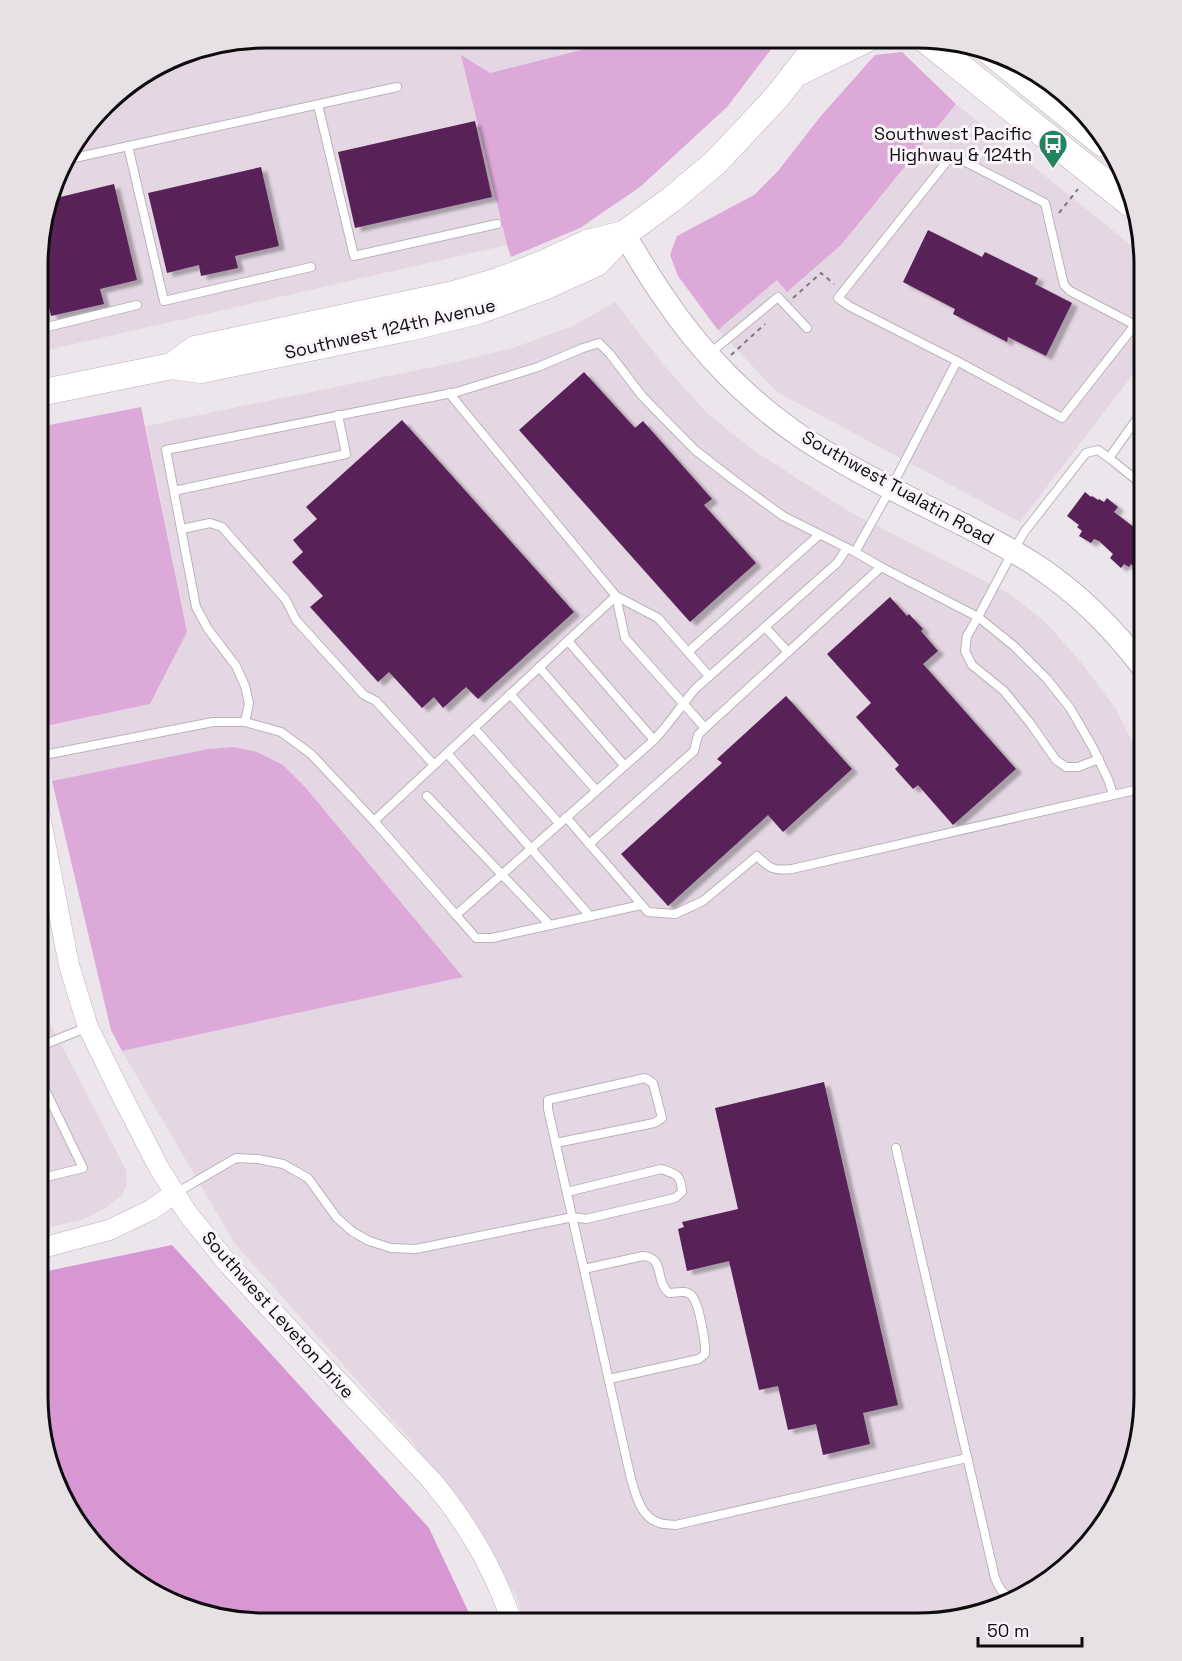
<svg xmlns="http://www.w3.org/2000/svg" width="1182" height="1661" font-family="'Space Grotesk',sans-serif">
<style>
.built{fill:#e4d7e3}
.green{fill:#dca9d9}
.forest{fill:#d697d3}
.building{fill:#592258;filter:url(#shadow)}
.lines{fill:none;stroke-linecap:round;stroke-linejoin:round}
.service-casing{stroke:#bab3ba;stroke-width:10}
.tertiary-casing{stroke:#bab3ba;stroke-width:21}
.secondary-casing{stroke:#bab3ba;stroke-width:24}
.primary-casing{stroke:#bab3ba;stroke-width:27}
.trunk-casing{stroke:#bab3ba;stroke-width:28}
.path{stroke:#7c777c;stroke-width:2;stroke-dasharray:4.5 4.5;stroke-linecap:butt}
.service{stroke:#fff;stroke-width:8}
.tertiary{stroke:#fff;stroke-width:20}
.secondary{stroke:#fff;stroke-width:22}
.primary{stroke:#fff;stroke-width:26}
.trunk{stroke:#fff;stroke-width:27}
.labels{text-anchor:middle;stroke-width:6;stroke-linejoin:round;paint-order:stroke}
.poi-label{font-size:18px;fill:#0e0c0e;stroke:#faf3f9;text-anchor:end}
.street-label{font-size:18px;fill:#0e0c0e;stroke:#faf3f9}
.rim{fill:none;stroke:#0e0c0e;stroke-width:3}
</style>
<defs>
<filter id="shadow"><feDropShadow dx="6" dy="4" stdDeviation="1.5" flood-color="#0004"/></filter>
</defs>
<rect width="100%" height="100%" fill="#ece5ec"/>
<!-- built -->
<g class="built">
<polygon points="265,38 636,39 490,73 461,55 507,245 39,352 39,235 68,152 115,94 192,50"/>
<polygon points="956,104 1142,254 1144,265 1144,360 1020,522 777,392 718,330 777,280 788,291 841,245"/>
<polygon points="615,302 667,369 709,415 756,452 848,511 1010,594 1046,623 1080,661 1116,709 1144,765 1144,1411 1132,1469 1106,1523 1067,1567 1017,1600 917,1623 524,1622 516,1595 414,1444 235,1244 122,1051 463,977 306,788 283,765 257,752 234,747 208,749 52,781 41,727 150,704 187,632 146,426 452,363 516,347 575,325"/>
<polygon points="38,971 49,1021 126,1170 127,1183 123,1194 104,1209 82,1220 38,1230"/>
</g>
<!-- green -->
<g class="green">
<polygon points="625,39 779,39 727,107 640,187 580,228 511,257 507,245 461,55 490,73"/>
<polygon points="902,52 956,104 841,245 787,292 777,280 718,330 678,276 670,255 677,236 754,195 778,171 820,117 875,55"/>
<polygon points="141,407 187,632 150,704 41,727 39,713 39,427"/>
<polygon points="234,747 257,752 283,765 306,788 463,977 122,1051 111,1030 52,781 208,749"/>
</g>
<!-- forest -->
<polygon class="forest" points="172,1245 429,1528 469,1613 471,1622 236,1622 178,1606 127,1577 61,1496 38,1396 38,1273"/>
<!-- building -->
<g class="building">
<polygon points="475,121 492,197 355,228 338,152"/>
<polygon points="261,167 279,246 235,256 238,268 201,276 199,265 167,273 148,193"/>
<polygon points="114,184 137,280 100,289 104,304 51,316 47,298 39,300 39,235 52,199"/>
<polygon points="928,230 982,257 985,252 1038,278 1035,284 1072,303 1046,356 1008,337 1007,342 953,314 955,309 903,282"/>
<polygon points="584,372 635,428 643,421 712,499 704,505 756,563 690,622 519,430"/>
<polygon points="402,420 574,612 478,699 466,687 443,708 434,697 422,708 389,672 378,682 310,607 323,596 292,562 303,552 293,540 317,519 306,507"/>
<polygon points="1085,492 1091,497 1092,496 1098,500 1099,499 1104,502 1107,498 1118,507 1114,512 1135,528 1138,523 1144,528 1144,571 1142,574 1131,564 1129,567 1124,564 1121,568 1110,558 1113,554 1099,541 1094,539 1091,543 1079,536 1082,531 1077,527 1079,525 1067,516"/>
<polygon points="890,597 907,616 909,614 923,629 921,631 938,651 923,664 1016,769 953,825 918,785 913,789 895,769 899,765 856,717 871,703 827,654"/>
<polygon points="786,696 852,769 783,832 768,815 668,906 621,854 722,763 717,759"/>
<polygon points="824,1082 898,1405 863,1413 870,1444 823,1455 816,1424 788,1430 778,1386 759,1390 729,1261 687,1271 678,1229 684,1227 682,1222 738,1209 715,1108"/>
</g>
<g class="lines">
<!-- service casing -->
<g class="service-casing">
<g id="service">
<polyline points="318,105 354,256 497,224"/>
<polyline points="128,146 164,301 311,267"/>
<polyline points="65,160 397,87"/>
<polyline points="39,329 137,305"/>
<polyline points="709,354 778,297 807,328"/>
<polyline points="449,393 616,596 625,638 705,728"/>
<polyline points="1144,486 1109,458 1144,409"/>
<polyline points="174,491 346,454 338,415"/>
<polyline points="182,529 210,523 222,527 286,600 296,620 364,695 376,701 434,765"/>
<polyline points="855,552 891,488 957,361 1062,418 1135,325 1070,291 1064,285 1045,203 952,155 838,298 849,306 957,361"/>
<polyline points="765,627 788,652"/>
<polyline points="568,641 654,740"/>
<polyline points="688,652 819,535"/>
<polyline points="539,667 624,765"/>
<polyline points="510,694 596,790"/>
<polyline points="245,722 249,703 245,686 236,666 208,629 196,607 166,450 457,392 538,367 583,348 599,343 610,354 642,396 695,450 735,481 783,516 855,552 881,567 978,617 1014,646 1047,679 1070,708 1092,746 1108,779 1113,795"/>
<polyline points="474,728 559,823"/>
<polyline points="447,753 590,916"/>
<path d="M39,756L213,722H245L281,732L311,754L374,821L456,915L654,740C669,724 681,706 695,689L837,563L847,548"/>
<polyline points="1099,759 1078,767 1066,767 1056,760 1030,723 1004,691 972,665 965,651 967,636 978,617 1013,551 1025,531 1086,453 1098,450 1109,458"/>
<polyline points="427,796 550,925"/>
<path d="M566,817L648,912L675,914L703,901L757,856C770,869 774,871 792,869L1144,788"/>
<polyline points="374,821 616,596 658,618 709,676"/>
<polyline points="589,844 694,751 698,735 705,728 881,567"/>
<polyline points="456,915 476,938 492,938 641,905"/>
<polyline points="38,1047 88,1027"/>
<path d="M556,1143L654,1123L662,1118L653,1083L645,1078L548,1100V1109L631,1479C636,1496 641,1518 660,1523C665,1525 671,1524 676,1525L967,1458"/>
<path d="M896,1148L995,1578C1001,1593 1005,1597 1021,1597"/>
<polyline points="38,1179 83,1168 38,1075"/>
<path d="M176,1193L236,1158L258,1159L283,1164L308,1178L337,1218L353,1232L369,1241L391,1248L416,1249L573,1217L586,1219L675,1198L682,1192C681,1174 676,1174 661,1169L567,1192"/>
<path d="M584,1269L643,1256C666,1258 654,1281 669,1293C676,1293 686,1289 692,1296C699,1303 706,1344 705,1354L699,1359L609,1379"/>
</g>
</g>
<!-- tertiary casing -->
<g class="tertiary-casing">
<g id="tertiary">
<path d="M39,811L69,965L83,1011L88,1027L121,1094L159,1168L188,1214L229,1265L432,1481C468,1524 494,1569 512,1622"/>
<polyline points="38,1249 109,1230 151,1210 175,1193"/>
</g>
</g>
<!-- secondary casing -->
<g class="secondary-casing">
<path id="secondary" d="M624,234C637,255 649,276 663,296C700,352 750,403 806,440C856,472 909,498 962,524C987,537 1013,550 1037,566C1079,594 1114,629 1144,669"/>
</g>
<!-- primary casing -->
<g class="primary-casing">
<g id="primary">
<polyline points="172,366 195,349 454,294 498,281 542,264 587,243 624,234"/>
<polyline points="39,393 172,366 201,370 408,328 478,311 544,287 597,263 624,234 672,199 716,162 777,97 822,39"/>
</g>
</g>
<!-- trunk casing -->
<g class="trunk-casing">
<g id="trunk">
<polyline points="925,39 1130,203"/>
<polyline points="988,50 1103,143"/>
<polyline points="795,74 866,39"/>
</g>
</g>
<!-- path -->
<g class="path">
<polyline points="1059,213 1078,189"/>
<polyline points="793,298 821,273 834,284"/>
<polyline points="731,355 765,324"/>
</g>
<!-- service -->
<use href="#service" class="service"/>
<!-- tertiary -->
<use href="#tertiary" class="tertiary"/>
<!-- secondary -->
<use href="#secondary" class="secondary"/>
<!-- primary -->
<use href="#primary" class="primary"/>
<!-- trunk -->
<use href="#trunk" class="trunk"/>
</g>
<!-- icons -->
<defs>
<g id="bus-pin" transform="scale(1.5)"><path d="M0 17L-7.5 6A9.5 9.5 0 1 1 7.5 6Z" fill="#21855f" stroke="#faf3f9"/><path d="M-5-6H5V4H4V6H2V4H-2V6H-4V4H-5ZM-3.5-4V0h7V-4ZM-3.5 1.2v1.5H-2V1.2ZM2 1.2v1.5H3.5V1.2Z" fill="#fff"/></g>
</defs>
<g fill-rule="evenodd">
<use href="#bus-pin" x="1053" y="144"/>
</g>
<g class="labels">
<!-- poi labels -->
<g class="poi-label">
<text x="1032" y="140">Southwest Pacific<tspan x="1032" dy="21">Highway &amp; 124th</tspan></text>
</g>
<!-- street labels -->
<g class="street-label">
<text transform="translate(390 329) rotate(-13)" y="6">Southwest 124th Avenue</text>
<text transform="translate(898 488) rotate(29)" y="6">Southwest Tualatin Road</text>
<text transform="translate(278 1315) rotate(48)" y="6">Southwest Leveton Drive</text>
</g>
</g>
<!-- crop -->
<path d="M0 0H1182V1661H0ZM265 48H917A217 217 0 0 1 1134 265V1396A217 217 0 0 1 917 1613H265A217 217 0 0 1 48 1396V265A217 217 0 0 1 265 48Z" fill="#e7e1e6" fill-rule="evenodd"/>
<path class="rim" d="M265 48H917A217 217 0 0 1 1134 265V1396A217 217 0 0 1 917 1613H265A217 217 0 0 1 48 1396V265A217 217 0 0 1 265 48Z"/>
<!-- scale -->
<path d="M978 1637v9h104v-9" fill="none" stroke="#0e0c0e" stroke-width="3"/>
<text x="987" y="1637" font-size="18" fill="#0e0c0e" stroke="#faf3f9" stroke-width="4.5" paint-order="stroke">50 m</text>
</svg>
